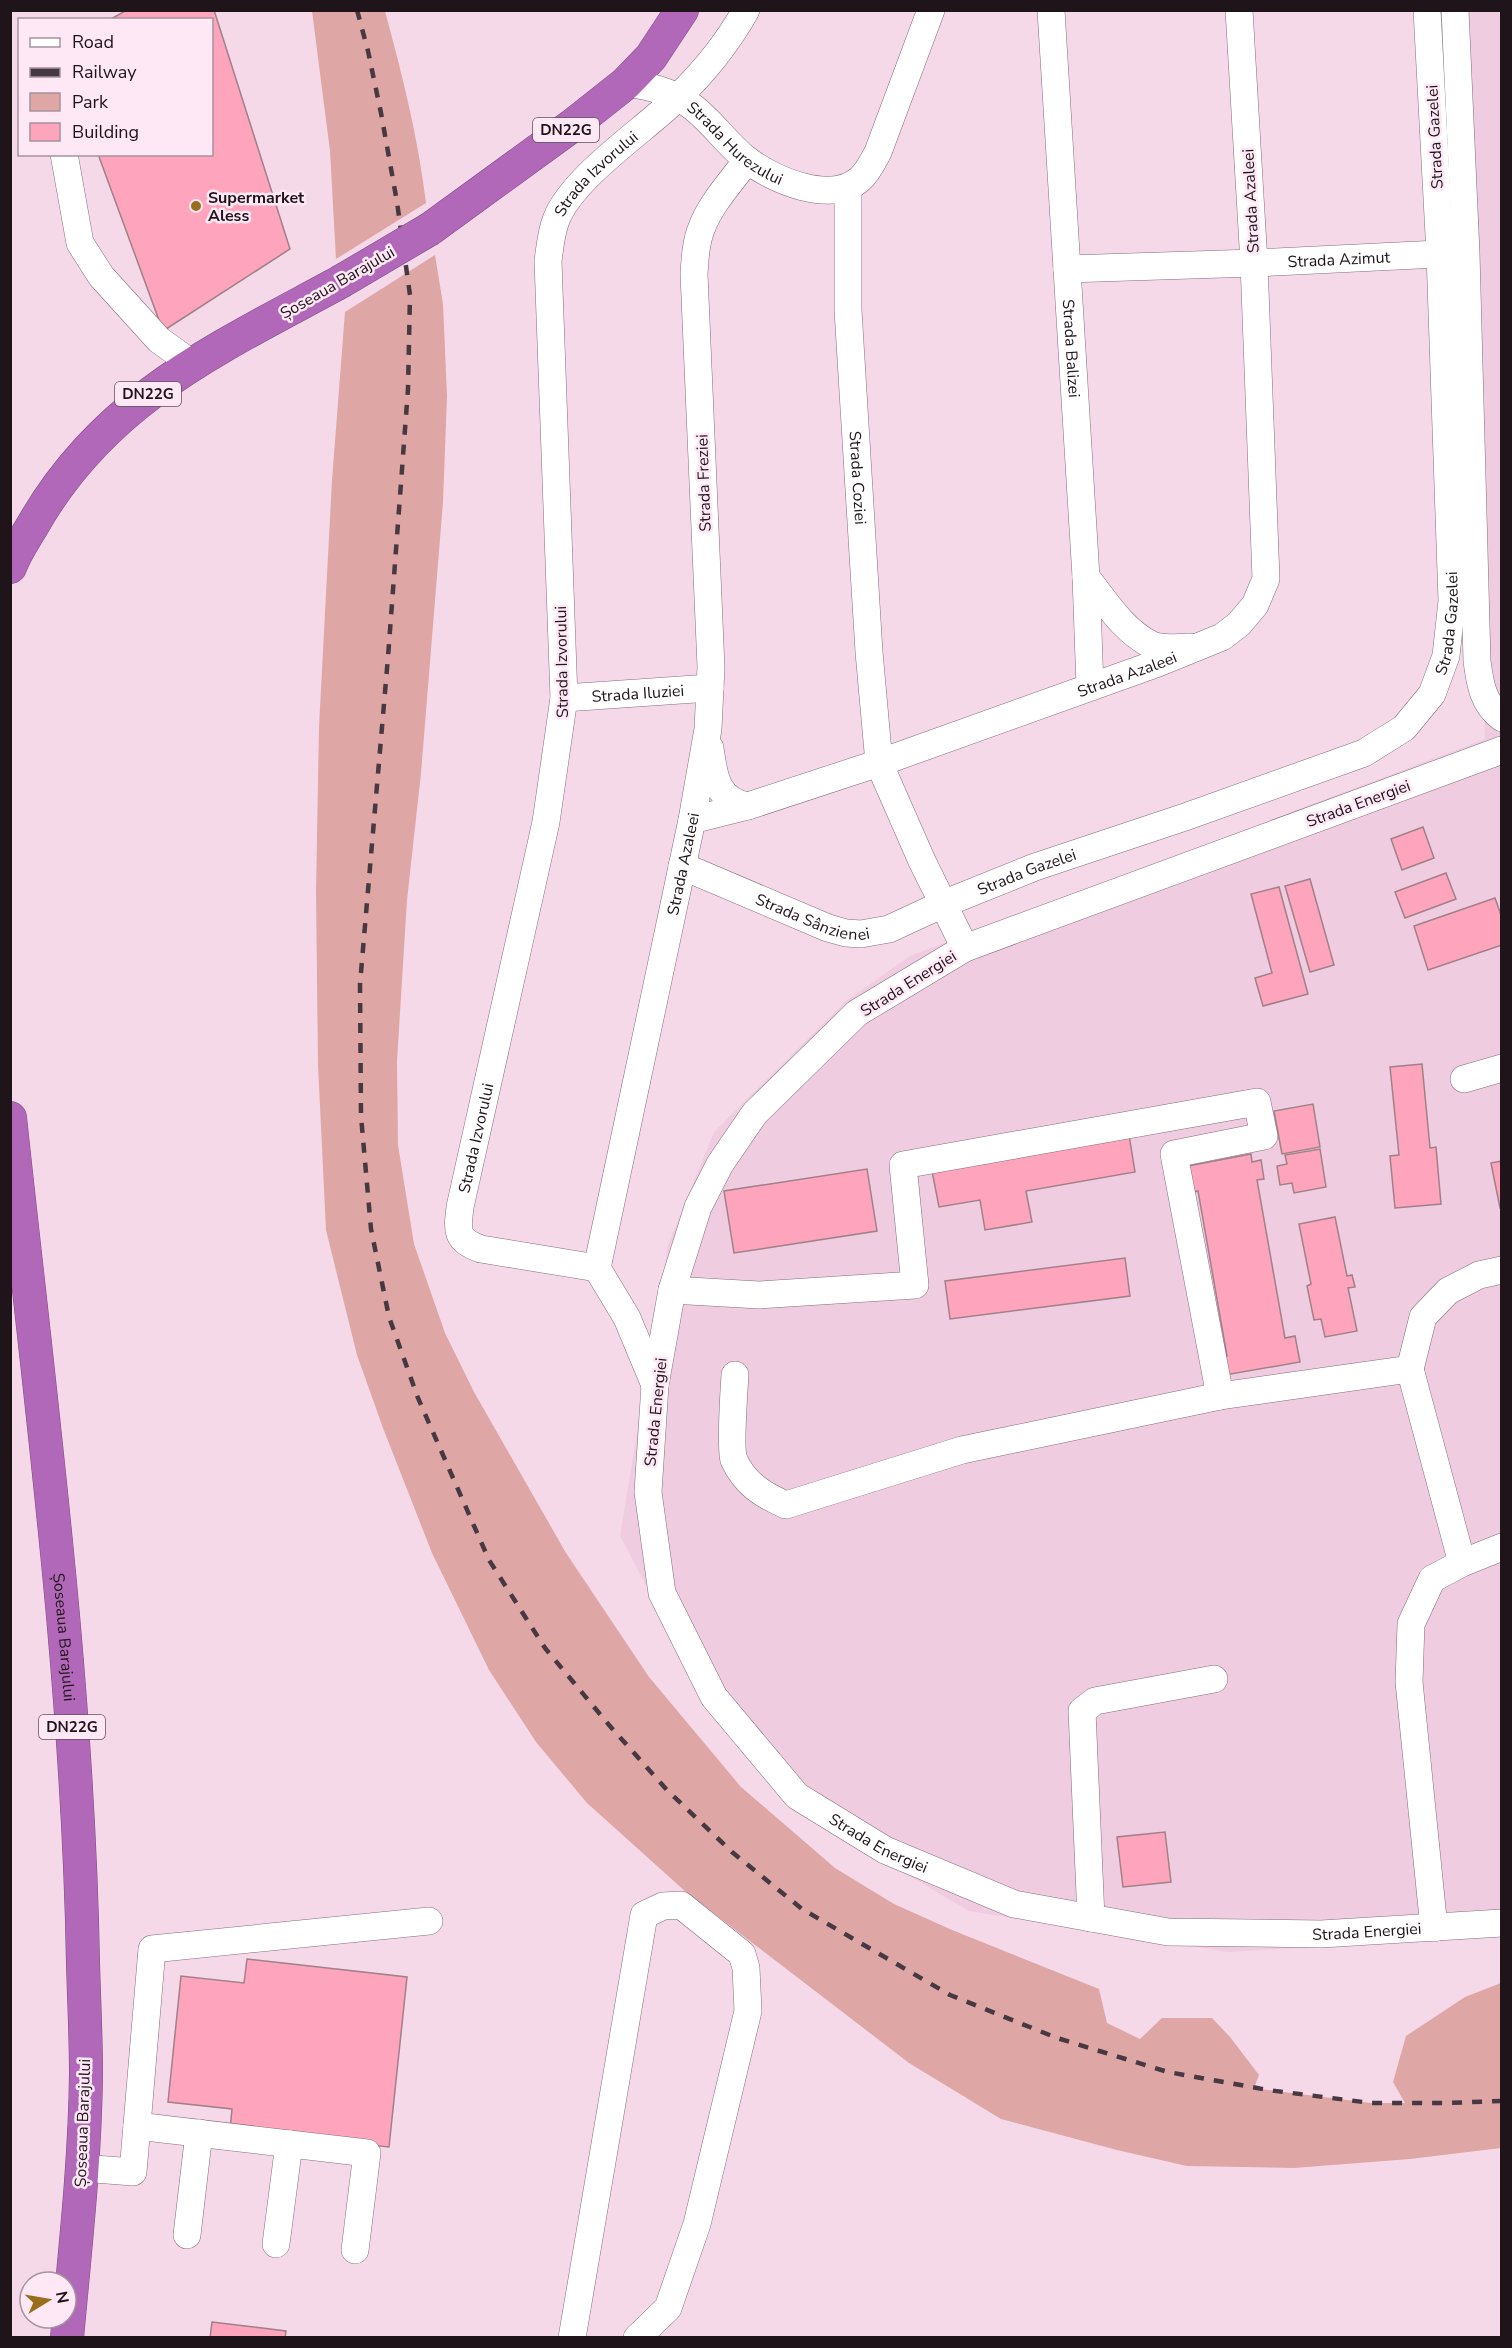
<svg xmlns="http://www.w3.org/2000/svg" width="1512" height="2348" font-family="'Nunito Sans',sans-serif">
<style>
.built{fill:#efcce0}
.green{fill:#dea6a4}
.building{fill:#fea5bd;stroke:#9f8188;stroke-width:1.5}
.lines{fill:none;stroke-linecap:round;stroke-linejoin:round}
.minor-casing{stroke:#856c7a;stroke-width:28}
.highway-casing{stroke:#7e4b81;stroke-width:34}
.minor{stroke:#fff;stroke-width:27}
.highway{stroke:#b168b8;stroke-width:33}
.rail{stroke:#463941;stroke-width:4.5;stroke-dasharray:10 10;stroke-linecap:butt}
.highway-bridge-casing{stroke:#7e4b81;stroke-width:34;stroke-linecap:butt}
.highway-bridge{stroke:#b168b8;stroke-width:33}
.poi-dot{fill:#986d1b;stroke:#ffe8f5;stroke-width:2}
.labels{text-anchor:middle;stroke-width:5;stroke-linejoin:round;paint-order:stroke}
.shield{fill:#ffe8f5;stroke:#62545c;stroke-width:1.5}
.shield-label{font-size:15px;font-weight:bold;fill:#1e141a}
.street-label{font-size:16px;fill:#1e141a;stroke:#ffe8f5}
.poi-label{font-size:16px;font-weight:bold;fill:#1e141a;stroke:#ffe8f5;text-anchor:start}
</style>
<rect width="100%" height="100%" fill="#f5d9e9"/>
<!-- built -->
<polygon class="built" points="1459,11 1501,11 1501,1935 1229,1952 969,1911 799,1811 709,1704 620,1536 668,1245 714,1132 846,1001 910,956 1485,739 1476,415"/>
<!-- green -->
<g class="green">
<path d="M312,11H385C402,74 418,137 426,203L336,259L330,151Z"/>
<polygon points="435,255 443,304 447,396 443,502 421,773 407,900 397,1061 398,1145 414,1244 445,1333 474,1392 566,1553 649,1677 741,1787 835,1868 894,1904 952,1930 1099,1989 1107,2023 1140,2039 1162,2018 1212,2018 1230,2037 1259,2075 1254,2088 1268,2090 1371,2103 1405,2103 1393,2082 1406,2036 1465,1997 1501,1983 1501,2148 1410,2159 1294,2168 1187,2166 1117,2150 1001,2119 909,2063 686,1892 587,1803 536,1742 489,1670 432,1553 383,1428 357,1355 326,1230 318,1065 316,891 319,727 332,480 345,312"/>
</g>
<!-- building -->
<g class="building">
<polygon points="127,10 214,10 290,249 163,331 98,154 212,154 212,20 109,20"/>
<polygon points="1423,827 1434,858 1402,870 1391,839"/>
<polygon points="1446,873 1456,899 1405,918 1395,892"/>
<polygon points="1310,879 1334,965 1310,972 1285,886"/>
<polygon points="1279,887 1308,994 1263,1006 1255,978 1272,973 1251,894"/>
<polygon points="1495,898 1502,918 1502,945 1428,970 1414,926"/>
<polygon points="1422,1064 1430,1148 1436,1147 1441,1204 1395,1208 1390,1156 1399,1155 1390,1067"/>
<polygon points="1313,1104 1320,1147 1282,1154 1274,1111"/>
<polygon points="1129,1135 1135,1172 1026,1191 1032,1222 985,1230 980,1200 939,1207 932,1171"/>
<polygon points="1320,1149 1326,1187 1294,1193 1292,1183 1280,1185 1277,1166 1287,1164 1285,1155"/>
<polygon points="1251,1154 1252,1162 1261,1160 1264,1179 1257,1180 1285,1338 1295,1336 1300,1362 1225,1375 1222,1357 1227,1356 1198,1191 1193,1192 1188,1166"/>
<polygon points="1502,1161 1502,1208 1500,1208 1491,1163"/>
<polygon points="867,1169 877,1231 734,1253 724,1191"/>
<polygon points="1335,1217 1347,1276 1352,1275 1355,1287 1348,1288 1357,1331 1325,1337 1321,1319 1314,1320 1307,1286 1311,1284 1299,1224"/>
<polygon points="1125,1258 1130,1296 950,1319 945,1281"/>
<polygon points="1165,1832 1171,1882 1123,1887 1117,1837"/>
<polygon points="247,1959 407,1977 389,2147 230,2130 232,2109 168,2102 181,1976 244,1983"/>
<polygon points="212,2322 286,2331 285,2338 210,2338"/>
</g>
<g class="lines">
<!-- minor casing -->
<g class="minor-casing">
<g id="minor">
<path id="s1" d="M1051,10L1086,577L1090,687"/>
<path d="M1455,10L1466,253L1477,661C1480,684 1483,704 1502,718"/>
<path id="s2" d="M626,83C649,86 671,91 690,105C711,120 726,143 746,159C773,180 831,205 860,179C868,172 873,161 878,152L931,10"/>
<polyline points="64,154 80,243 101,276 159,340 191,363"/>
<path id="s3" d="M848,187V310L869,652L879,763L922,861L965,948"/>
<path id="s4" d="M1067,269L1254,263L1459,253"/>
<path d="M1086,577C1105,601 1124,632 1152,645C1164,650 1178,647 1190,647"/>
<path id="s5" d="M564,698L710,688"/>
<path d="M710,748C714,776 716,800 748,806"/>
<path id="s6" d="M1502,750L965,948L857,1013L755,1113L720,1164L698,1207L672,1290L655,1385L648,1492L662,1593L714,1697L797,1796L885,1850L1014,1904L1168,1932L1321,1934L1502,1923"/>
<path id="s7" d="M692,820L748,806L879,763L1158,663L1222,637L1239,624L1255,605L1266,579L1254,263L1239,10"/>
<path id="s8" d="M682,866L828,928L846,933L861,934L889,929L943,904L1035,867L1185,817L1364,753L1404,728L1432,694L1446,656L1452,601L1440,254L1427,10"/>
<polyline points="1464,1079 1502,1068"/>
<path id="s9" d="M597,1268L481,1249C456,1240 457,1232 460,1207L546,822L564,698L548,261C550,247 551,233 556,220C572,177 645,130 678,97C706,70 727,44 746,10"/>
<polyline points="672,1290 759,1295 915,1285 903,1165 1257,1102 1264,1136 1174,1154 1220,1396 1410,1369 1423,1317 1448,1291 1479,1275 1502,1270"/>
<polyline points="1410,1369 1462,1563"/>
<path d="M735,1375C734,1390 730,1450 734,1460C745,1484 763,1495 786,1505L962,1450L1220,1396"/>
<path id="s10" d="M655,1385L627,1318L597,1268L692,820L708,729L711,667L694,274C695,258 696,241 702,227C711,203 732,181 747,160"/>
<polyline points="1091,1918 1082,1711 1095,1701 1214,1679"/>
<polyline points="1434,1928 1409,1682 1411,1624 1432,1579 1462,1563 1502,1547"/>
<polyline points="137,2126 367,2153 355,2250"/>
<polyline points="82,2168 133,2172 152,1949 429,1921"/>
<polyline points="187,2235 199,2133"/>
<polyline points="276,2244 289,2144"/>
<polyline points="572,2338 644,1915 663,1906 681,1905 742,1954 746,1968 748,2011 697,2224 668,2308 637,2338"/>
</g>
</g>
<!-- highway casing -->
<g class="highway-casing">
<g id="highway">
<polyline points="430,229 573,125 626,83 651,57 682,10"/>
<path d="M10,567C16,551 26,537 34,523C106,398 219,348 340,282"/>
<path id="s11" d="M10,1118C40,1399 78,1681 83,1963C84,2000 86,2037 86,2074C85,2162 75,2250 67,2338"/>
</g>
</g>
<!-- minor -->
<use href="#minor" class="minor"/>
<!-- highway -->
<use href="#highway" class="highway"/>
<!-- rail -->
<polyline class="rail" points="357,10 368,51 381,113 397,202 410,295 408,389 388,657 360,984 361,1116 371,1229 389,1317 418,1398 489,1560 545,1648 609,1725 667,1790 732,1852 802,1909 950,1995 1057,2038 1168,2072 1268,2090 1371,2103 1446,2103 1502,2101"/>
<!-- highway-bridge casing -->
<g class="highway-bridge-casing">
<polyline id="highway-bridge" points="340,282 430,229"/>
</g>
<!-- highway-bridge -->
<use href="#highway-bridge" class="highway-bridge"/>
</g>
<!-- markers -->
<circle class="poi-dot" cx="196" cy="206" r="6"/>
<g class="labels">
<!-- shield labels -->
<g class="shield">
<rect x="533" y="118" width="66" height="24" rx="4.5"/>
<rect x="115" y="382" width="66" height="24" rx="4.5"/>
<rect x="39" y="1715" width="66" height="24" rx="4.5"/>
</g>
<g class="shield-label">
<text x="566" y="135">DN22G</text>
<text x="148" y="399">DN22G</text>
<text x="72" y="1732">DN22G</text>
</g>
<!-- street labels -->
<g class="street-label">
<text transform="translate(1434 137) rotate(-93)" y="6">Strada Gazelei</text>
<text dy="6" stroke="none"><textPath href="#s2" startOffset="128">Strada Hurezului</textPath></text>
<text dy="6" stroke="none"><textPath href="#s9" startOffset="1232">Strada Izvorului</textPath></text>
<text transform="translate(1250 201) rotate(-93)" y="6">Strada Azaleei</text>
<text dy="6" stroke="none"><textPath href="#s4" startOffset="272">Strada Azimut</textPath></text>
<text transform="translate(337 282) rotate(-30)" y="6">Șoseaua Barajului</text>
<text dy="6" stroke="none"><textPath href="#s1" startOffset="339">Strada Balizei</textPath></text>
<text dy="6" stroke="none"><textPath href="#s3" startOffset="291">Strada Coziei</textPath></text>
<text transform="translate(703 483) rotate(-92)" y="6">Strada Freziei</text>
<text dy="6" stroke="none"><textPath href="#s8" startOffset="892">Strada Gazelei</textPath></text>
<text transform="translate(561 662) rotate(-91)" y="6">Strada Izvorului</text>
<text dy="6" stroke="none"><textPath href="#s7" startOffset="459">Strada Azaleei</textPath></text>
<text dy="6" stroke="none"><textPath href="#s5" startOffset="74">Strada Iluziei</textPath></text>
<text transform="translate(1358 803) rotate(-20)" y="6">Strada Energiei</text>
<text dy="6" stroke="none"><textPath href="#s10" startOffset="544">Strada Azaleei</textPath></text>
<text dy="6" stroke="none"><textPath href="#s8" startOffset="370">Strada Gazelei</textPath></text>
<text dy="6" stroke="none"><textPath href="#s8" startOffset="141">Strada Sânzienei</textPath></text>
<text transform="translate(908 983) rotate(-32)" y="6">Strada Energiei</text>
<text dy="6" stroke="none"><textPath href="#s9" startOffset="242">Strada Izvorului</textPath></text>
<text transform="translate(655 1412) rotate(-84)" y="6">Strada Energiei</text>
<text dy="6" stroke="none"><textPath href="#s11" startOffset="522">Șoseaua Barajului</textPath></text>
<text dy="6" stroke="none"><textPath href="#s6" startOffset="1684">Strada Energiei</textPath></text>
<text dy="6" stroke="none"><textPath href="#s6" startOffset="2188">Strada Energiei</textPath></text>
<text transform="translate(82 2123) rotate(-88)" y="6">Șoseaua Barajului</text>
</g>
<!-- poi labels -->
<g class="poi-label">
<text x="208" y="203">Supermarket<tspan x="208" dy="18">Aless</tspan></text>
</g>
</g>
<!-- border -->
<rect width="1512" height="2348" fill="none" stroke="#1e141a" stroke-width="24"/>
<!-- legend -->
<rect x="18" y="18" width="195" height="138" fill="#ffe8f5" stroke="#a5939d" stroke-width="1.5"/>
<rect x="30" y="38" width="30" height="9" fill="#ffffff" stroke="#a5939d" stroke-width="1.5"/>
<text x="72" y="48" font-size="18" fill="#1e141a">Road</text>
<rect x="30" y="68" width="30" height="9" fill="#463941" stroke="#a5939d" stroke-width="1.5"/>
<text x="72" y="78" font-size="18" fill="#1e141a">Railway</text>
<rect x="30" y="93" width="30" height="18" fill="#dea6a4" stroke="#a5939d" stroke-width="1.5"/>
<text x="72" y="108" font-size="18" fill="#1e141a">Park</text>
<rect x="30" y="123" width="30" height="18" fill="#fea5bd" stroke="#a5939d" stroke-width="1.5"/>
<text x="72" y="138" font-size="18" fill="#1e141a">Building</text>
<!-- north arrow -->
<g transform="translate(48 2300) rotate(79)"><circle r="28" fill="#ffe8f5" stroke="#a5939d" stroke-width="1.5"/>
<path d="M0-4.5L10 22L0 15L-10 22Z" fill="#986d1b"/>
<text y="-9" font-size="16" font-weight="bold" text-anchor="middle" fill="#1e141a">N</text>
</g>
</svg>
